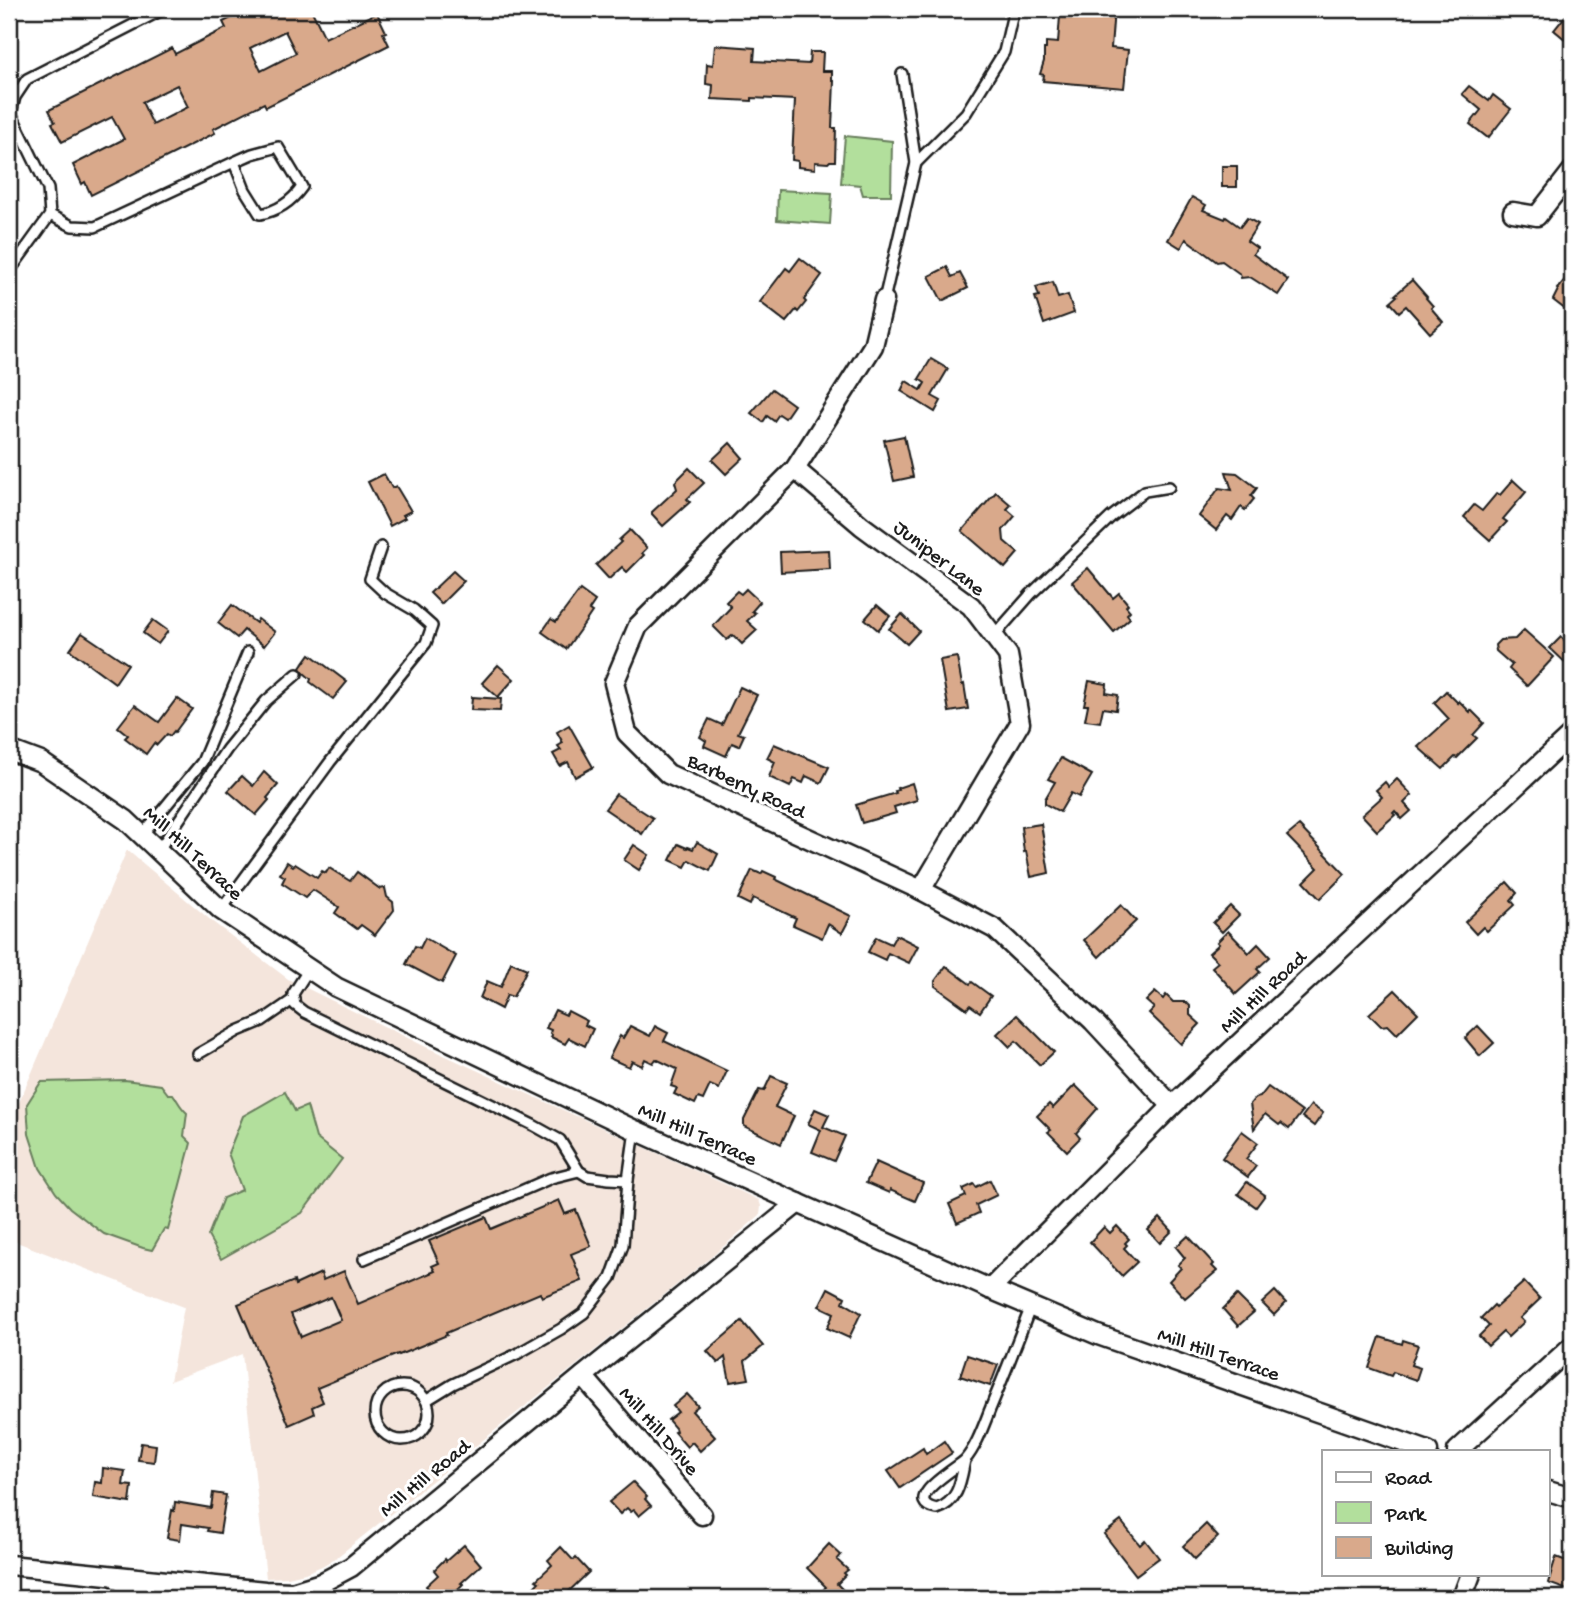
<svg xmlns="http://www.w3.org/2000/svg" width="1581" height="1607" font-family="'Gochi Hand',sans-serif">
<style>
.built{fill:#f4e5dc}
.green{fill:#b2df9c;stroke:#677e5c;stroke-width:2}
.building{fill:#d9a98b;stroke:#1c1c1c;stroke-width:2;fill-rule:evenodd}
.lines{fill:none;stroke-linecap:round;stroke-linejoin:round}
.service-casing{stroke:#1c1c1c;stroke-width:14}
.minor-casing{stroke:#1c1c1c;stroke-width:23}
.service{stroke:#fff;stroke-width:9}
.minor{stroke:#fff;stroke-width:18}
.labels{text-anchor:middle;stroke-width:6;stroke-linejoin:round;paint-order:stroke}
.street-label{font-size:21px;fill:#1c1c1c;stroke:#fff}
</style>
<rect width="100%" height="100%" fill="#fff"/>
<filter id="ink" filterUnits="userSpaceOnUse"><feTurbulence type="fractalNoise" baseFrequency=".0143" numOctaves="2"/><feDisplacementMap in="SourceGraphic" scale="14" xChannelSelector="R" yChannelSelector="G"/><feConvolveMatrix kernelMatrix="1 2 1 2 8 2 1 2 1" color-interpolation-filters="sRGB"/></filter>
<g filter="url(#ink)">
<!-- built -->
<polygon class="built" points="127,850 214,923 288,979 422,1045 759,1200 761,1206 760,1215 710,1258 337,1557 322,1566 305,1573 288,1577 266,1578 242,1354 170,1381 184,1307 9,1239 9,1126"/>
<!-- green -->
<g class="green">
<polygon points="845,136 892,141 891,195 863,195 860,185 841,183"/>
<polygon points="778,190 832,193 830,224 777,220"/>
<path d="M125,1080L161,1085L168,1094H173C178,1101 180,1107 187,1113L184,1136L191,1143L168,1230L164,1229L152,1250L143,1248L104,1234L70,1208L56,1193L40,1168L29,1134L27,1104L41,1082Z"/>
<polygon points="285,1092 295,1111 307,1106 316,1138 342,1159 302,1213 221,1259 208,1236 223,1198 242,1190 228,1153 243,1116"/>
</g>
<!-- building -->
<g class="building">
<path d="M250,9H311L325,38L377,13L386,32L383,33L389,45L266,107L264,103L213,129L215,133L91,195L85,182L82,184L73,165L124,139L112,117L62,142L52,123L55,122L49,110L172,48L175,54L226,28L223,22ZM285,31L296,53L261,71L250,48ZM177,85L188,107L153,125L142,102Z"/>
<polygon points="1077,9 1114,9 1111,48 1128,50 1124,88 1043,81 1044,75 1040,74 1044,61 1044,49 1046,49 1046,42 1058,43 1060,16 1076,17"/>
<polygon points="1571,9 1572,9 1572,45 1554,30"/>
<polygon points="715,45 755,48 754,61 809,64 810,52 823,52 822,71 832,71 832,81 834,81 832,128 836,128 835,161 830,161 828,163 815,162 815,169 798,167 798,161 792,160 795,100 752,98 752,101 712,99 713,85 706,84 707,64 713,65"/>
<polygon points="1469,86 1489,101 1493,95 1511,109 1488,138 1470,124 1481,110 1462,94"/>
<rect x="1222" y="166" width="15" height="21"/>
<polygon points="1192,197 1206,205 1203,210 1225,219 1226,217 1240,227 1247,218 1258,224 1247,241 1257,248 1253,254 1288,280 1278,295 1250,277 1241,278 1240,274 1222,261 1217,262 1186,239 1181,248 1168,240"/>
<polygon points="800,258 822,275 804,300 806,302 798,312 796,310 786,322 760,302 786,268 790,271"/>
<polygon points="947,267 952,277 960,273 968,288 942,301 929,276"/>
<polygon points="1572,271 1572,302 1566,310 1553,300 1558,290 1557,289"/>
<polygon points="1412,280 1427,297 1426,298 1433,306 1431,308 1443,322 1430,333 1406,306 1399,312 1390,302 1397,296 1395,295"/>
<polygon points="1053,282 1058,298 1068,295 1074,313 1044,324 1035,297 1039,296 1036,287"/>
<polygon points="931,359 948,369 932,396 941,401 935,412 901,391 906,381 921,390 925,383 919,379"/>
<polygon points="772,389 794,405 785,418 779,414 774,421 767,416 763,422 751,413"/>
<polygon points="904,436 913,477 894,481 884,440"/>
<polygon points="730,443 743,458 726,474 712,460"/>
<polygon points="689,468 704,483 687,499 690,502 663,526 652,514 652,512 677,489 675,482"/>
<polygon points="1226,472 1237,473 1257,488 1251,496 1254,499 1245,510 1241,507 1232,520 1227,516 1216,530 1199,516 1219,488 1232,490"/>
<polygon points="384,474 392,488 396,486 411,511 403,515 405,518 390,526 368,482"/>
<polygon points="1513,480 1526,492 1503,519 1507,522 1490,540 1464,517 1474,505 1482,511 1497,493 1500,495"/>
<polygon points="996,492 1011,505 1007,509 1015,516 1003,530 1004,541 1018,553 1005,568 962,531"/>
<polygon points="630,530 647,548 642,553 644,555 627,572 622,567 609,579 596,565 621,542 619,540"/>
<polygon points="829,550 830,569 781,572 780,552"/>
<polygon points="1088,568 1113,598 1119,593 1128,604 1126,606 1130,611 1127,614 1130,618 1114,632 1072,582"/>
<polygon points="453,571 464,581 441,604 430,593"/>
<polygon points="746,589 760,602 752,611 755,613 747,621 757,630 742,644 733,635 727,640 713,626 731,607 726,602 737,591 741,594"/>
<polygon points="580,590 595,601 589,610 592,612 584,624 566,649 542,632 551,619 556,622"/>
<polygon points="232,605 256,623 258,619 275,632 264,646 244,630 237,638 218,623"/>
<polygon points="877,605 890,616 878,630 865,619"/>
<polygon points="902,614 919,631 907,644 889,629"/>
<polygon points="153,620 168,631 158,644 143,633"/>
<polygon points="1524,630 1554,657 1527,686 1509,669 1512,665 1496,651 1495,645 1500,640 1515,639"/>
<polygon points="82,633 128,664 115,683 70,650"/>
<polygon points="1561,637 1572,648 1572,669 1550,648"/>
<polygon points="310,654 347,682 333,699 310,682 311,679 304,673 300,668"/>
<polygon points="957,657 962,685 964,684 968,709 949,712 940,660"/>
<polygon points="498,665 514,679 498,697 482,683"/>
<polygon points="1089,681 1107,684 1106,693 1118,695 1116,710 1103,708 1100,722 1085,720 1088,705 1084,705"/>
<polygon points="740,687 757,695 738,733 744,735 739,746 732,743 726,756 704,746 706,741 700,737 709,719 722,725"/>
<polygon points="1446,691 1458,703 1459,701 1470,712 1471,710 1484,723 1473,735 1477,738 1457,758 1455,757 1443,769 1418,747 1449,719 1434,703"/>
<polygon points="472,697 501,699 500,711 471,710"/>
<polygon points="177,698 192,709 175,732 174,731 170,736 167,734 157,745 154,743 146,754 125,738 128,735 118,727 135,705 159,722"/>
<polygon points="569,725 593,767 575,777 568,762 560,766 553,754 561,750 558,746 563,743 557,732"/>
<polygon points="774,744 829,767 821,783 806,776 803,783 794,779 790,787 769,777 775,762 767,758"/>
<polygon points="1061,758 1092,775 1079,797 1071,793 1060,812 1045,804 1045,799 1055,782 1048,779"/>
<polygon points="264,772 278,785 267,798 269,800 256,815 228,791 242,776 253,786"/>
<polygon points="1397,779 1412,795 1404,803 1411,811 1402,819 1395,811 1393,813 1395,815 1377,831 1362,815 1382,797 1376,790 1385,782 1389,787"/>
<polygon points="912,783 917,800 894,807 896,813 862,823 856,805 896,793 895,791 898,790 897,788"/>
<polygon points="616,794 653,818 642,834 605,809"/>
<polygon points="1041,824 1049,873 1031,877 1028,861 1026,851 1024,852 1021,827"/>
<polygon points="1299,826 1345,874 1320,899 1304,882 1318,868 1287,836"/>
<polygon points="697,842 718,854 710,871 689,860 685,867 670,860 678,844 687,848 688,847 693,849"/>
<polygon points="634,845 649,855 639,870 624,860"/>
<polygon points="287,862 293,866 295,864 317,878 322,871 326,873 329,868 350,881 357,872 380,889 385,888 387,897 393,902 394,910 375,935 361,925 357,929 335,913 339,907 313,890 305,898 282,883 285,877 280,874"/>
<polygon points="752,870 761,874 763,871 776,877 775,879 851,916 842,933 828,924 822,938 793,925 796,918 753,898 750,905 738,899"/>
<polygon points="1507,882 1517,893 1511,900 1515,905 1487,931 1483,927 1476,934 1465,922"/>
<polygon points="1121,905 1136,921 1099,957 1084,940"/>
<polygon points="1230,906 1239,915 1222,932 1213,923"/>
<polygon points="1228,931 1249,953 1258,944 1270,957 1257,969 1260,972 1236,994 1212,967 1218,962 1209,953 1219,944 1217,942"/>
<polygon points="896,935 918,946 909,963 888,953 885,960 868,952 876,937 891,944"/>
<polygon points="425,938 456,956 442,983 406,964 415,946 420,948"/>
<polygon points="511,962 527,969 513,997 507,995 501,1009 480,998 487,981 501,987"/>
<polygon points="946,966 970,984 972,982 991,996 980,1012 970,1005 967,1009 935,986 935,981"/>
<polygon points="1395,990 1418,1013 1397,1034 1388,1025 1381,1026 1369,1014"/>
<polygon points="1155,992 1163,999 1166,995 1173,1002 1186,1002 1190,1006 1190,1015 1200,1024 1181,1044 1149,1013 1154,1008 1146,1001"/>
<polygon points="555,1010 566,1015 568,1011 587,1021 585,1025 593,1029 585,1046 569,1038 565,1044 551,1037 552,1035 550,1033 551,1030 546,1028"/>
<polygon points="1017,1015 1054,1052 1040,1065 1016,1041 1010,1047 997,1034"/>
<polygon points="630,1026 650,1036 655,1026 668,1033 664,1041 727,1071 719,1089 710,1085 703,1100 698,1098 695,1104 674,1094 677,1088 671,1086 677,1069 656,1059 653,1063 645,1059 642,1066 632,1061 629,1067 609,1058 620,1036 623,1038"/>
<polygon points="1478,1026 1494,1043 1480,1056 1465,1038"/>
<polygon points="771,1076 787,1083 775,1107 794,1116 781,1144 744,1126 744,1120 759,1090 764,1091"/>
<polygon points="1075,1085 1098,1108 1076,1133 1080,1138 1067,1151 1048,1132 1051,1130 1037,1116 1049,1104 1053,1108"/>
<polygon points="1268,1087 1302,1112 1289,1129 1281,1123 1279,1125 1265,1114 1254,1129 1250,1104 1255,1098 1260,1097"/>
<polygon points="1311,1105 1323,1113 1314,1126 1302,1117"/>
<polygon points="815,1109 829,1115 823,1127 845,1136 834,1161 812,1152 821,1130 808,1124"/>
<polygon points="1242,1131 1258,1143 1246,1159 1256,1166 1248,1177 1222,1158"/>
<polygon points="876,1162 923,1183 915,1201 890,1190 889,1193 866,1183"/>
<polygon points="990,1180 997,1195 976,1205 979,1213 957,1223 949,1204 966,1196 963,1189 974,1184 976,1187"/>
<polygon points="1247,1182 1265,1195 1256,1207 1238,1194"/>
<path d="M559,1200L565,1214L576,1210L591,1246L571,1254L582,1281L542,1297L540,1293L446,1333L447,1335L399,1355L398,1354L317,1388L323,1402L312,1407L314,1414L289,1425L238,1304L294,1281L295,1285L321,1273L323,1280L344,1271L358,1304L435,1271L432,1266L439,1263L429,1241L486,1217L491,1229ZM331,1297L341,1320L301,1337L291,1314Z"/>
<polygon points="1160,1218 1172,1231 1160,1243 1148,1230"/>
<polygon points="1117,1226 1129,1239 1125,1243 1127,1245 1124,1248 1137,1262 1122,1276 1090,1242 1104,1227 1110,1233"/>
<polygon points="1188,1236 1214,1264 1212,1266 1217,1271 1185,1298 1169,1281 1181,1268 1178,1265 1185,1258 1176,1247"/>
<polygon points="1524,1282 1540,1299 1520,1318 1524,1322 1508,1337 1503,1332 1488,1346 1479,1336 1489,1326 1481,1318 1494,1305 1496,1307"/>
<polygon points="828,1288 845,1297 843,1302 861,1313 849,1338 827,1328 834,1313 819,1306"/>
<polygon points="1275,1291 1286,1303 1274,1315 1262,1303"/>
<polygon points="1237,1295 1254,1312 1238,1326 1223,1309"/>
<polygon points="742,1321 763,1346 745,1361 749,1379 730,1382 725,1357 718,1363 707,1351"/>
<polygon points="1380,1337 1402,1344 1403,1340 1418,1345 1411,1365 1420,1368 1416,1380 1393,1372 1391,1376 1369,1368"/>
<polygon points="967,1355 998,1365 990,1386 960,1376"/>
<polygon points="687,1394 698,1406 692,1411 715,1437 700,1451 692,1442 687,1447 674,1432 676,1431 675,1428 668,1420 678,1412 673,1406"/>
<polygon points="944,1441 952,1453 900,1488 888,1471 923,1448 926,1454"/>
<polygon points="141,1443 156,1445 154,1462 138,1460"/>
<polygon points="103,1468 125,1471 123,1485 132,1486 130,1503 93,1497 95,1482 102,1483"/>
<polygon points="633,1482 647,1497 645,1499 651,1506 639,1516 634,1510 631,1512 627,1508 620,1514 609,1502"/>
<polygon points="213,1493 226,1495 220,1533 207,1531 208,1528 182,1524 180,1540 167,1538 171,1516 172,1510 174,1511 175,1502 211,1508"/>
<polygon points="1121,1521 1140,1545 1145,1540 1159,1558 1136,1575 1104,1534"/>
<polygon points="1206,1524 1218,1537 1195,1559 1183,1546"/>
<polygon points="829,1544 841,1555 837,1560 848,1570 844,1573 846,1575 837,1584 851,1598 815,1598 826,1587 807,1568"/>
<polygon points="464,1545 481,1565 461,1583 463,1584 449,1598 437,1598 426,1586 438,1575 434,1570 445,1559 446,1561"/>
<polygon points="561,1547 572,1559 574,1560 576,1558 589,1572 562,1598 541,1598 532,1589 539,1582 536,1580 552,1565 548,1560"/>
<polygon points="1556,1557 1572,1563 1572,1584 1570,1591 1548,1583"/>
</g>
<g class="lines">
<!-- service casing -->
<g class="service-casing">
<g id="service">
<polyline points="916,163 966,113 1004,52 1014,9"/>
<path d="M50,215L72,226L95,227L234,162L252,154L278,147L302,187C292,201 278,211 260,214L245,190L234,162"/>
<polyline points="9,272 50,215 48,189 11,113 15,97 27,79 164,9"/>
<polyline points="884,300 916,163 902,74"/>
<polyline points="994,636 1031,594 1111,517 1145,491 1169,487"/>
<polyline points="142,835 202,762 248,652"/>
<polyline points="158,851 227,749 266,701 297,674"/>
<polyline points="221,910 330,762 426,643 432,626 414,610 385,593 370,579 381,547"/>
<polyline points="309,969 293,994 295,1005 304,1012 533,1125 560,1140 579,1171 587,1176 609,1179 628,1180"/>
<polyline points="198,1054 238,1031 262,1021 294,999"/>
<polyline points="364,1259 551,1178 579,1171"/>
<circle cx="402" cy="1413" r="27"/>
<polyline points="427,1400 453,1384 517,1354 561,1329 584,1313 611,1278 623,1245 628,1180 635,1130"/>
<path d="M965,1460C961,1479 959,1502 937,1509C898,1501 957,1468 965,1460C977,1446 984,1424 991,1407C1005,1373 1018,1340 1031,1306"/>
</g>
</g>
<!-- minor casing -->
<g class="minor-casing">
<g id="minor">
<polyline points="1513,212 1537,216 1572,171"/>
<polyline points="884,300 873,346 795,469 638,626 614,683 627,733 668,774 921,890 995,929 1093,1021 1172,1106"/>
<polyline points="795,469 862,526 971,606 1008,655 1020,723 921,890"/>
<polyline points="9,750 41,762 126,820 221,910 336,987 635,1130 990,1289 1098,1335 1428,1451"/>
<polyline points="990,1289 1172,1106 1572,734"/>
<polyline points="583,1376 702,1515"/>
<polyline points="1457,1451 1572,1346"/>
<polyline points="1548,1491 1572,1498"/>
<polyline points="9,1565 265,1591 292,1592 321,1583 351,1567 583,1376 798,1203"/>
<polyline points="119,1580 153,1598"/>
<polyline points="1462,1598 1471,1574"/>
</g>
</g>
<!-- service -->
<use href="#service" class="service"/>
<!-- minor -->
<use href="#minor" class="minor"/>
</g>
</g>
<g class="labels">
<!-- street labels -->
<g class="street-label">
<text transform="translate(940 557) rotate(38)" y="7">Juniper Lane</text>
<text transform="translate(747 785) rotate(25)" y="7">Barberry Road</text>
<text transform="translate(194 852) rotate(43)" y="7">Mill Hill Terrace</text>
<text transform="translate(1262 991) rotate(-43)" y="7">Mill Hill Road</text>
<text transform="translate(698 1133) rotate(24)" y="7">Mill Hill Terrace</text>
<text transform="translate(1219 1353) rotate(19)" y="7">Mill Hill Terrace</text>
<text transform="translate(660 1430) rotate(49)" y="7">Mill Hill Drive</text>
<text transform="translate(424 1477) rotate(-39)" y="7">Mill Hill Road</text>
</g>
</g>
<!-- margin -->
<rect width="1581" height="1607" fill="none" stroke="#fff" stroke-width="35"/>
<rect x="18" y="18" width="1546" height="1572" fill="none" stroke="#1c1c1c" stroke-width="2.5" filter="url(#ink)"/>
<!-- legend -->
<rect x="1322" y="1450" width="228" height="126" fill="#ffffff" stroke="#a4a4a4" stroke-width="2"/>
<rect x="1336" y="1472" width="35" height="10" fill="#ffffff" stroke="#a4a4a4" stroke-width="2"/>
<text x="1385" y="1484" font-size="21" fill="#1c1c1c">Road</text>
<rect x="1336" y="1502" width="35" height="21" fill="#b2df9c" stroke="#a4a4a4" stroke-width="2"/>
<text x="1385" y="1520" font-size="21" fill="#1c1c1c">Park</text>
<rect x="1336" y="1537" width="35" height="21" fill="#d9a98b" stroke="#a4a4a4" stroke-width="2"/>
<text x="1385" y="1554" font-size="21" fill="#1c1c1c">Building</text>
</svg>
